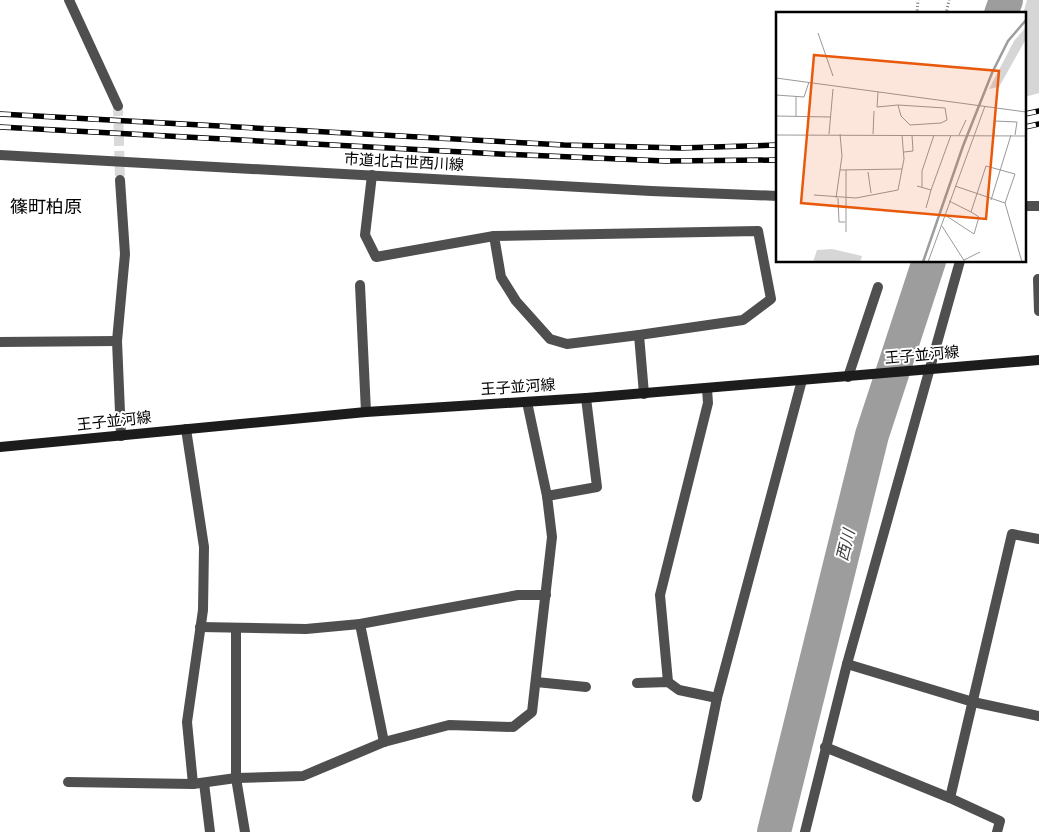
<svg xmlns="http://www.w3.org/2000/svg" width="1039" height="832" font-family="'Space Grotesk','Noto Sans JP',sans-serif">
<style>
.green{fill:#d6d6d6}
.lines{fill:none;stroke-linecap:round;stroke-linejoin:round}
.river{stroke:#9d9d9d;stroke-width:34}
.minor-tunnel{stroke:#d9d9d9;stroke-width:10;stroke-dasharray:10 5;stroke-linecap:butt}
.path{stroke:#717171;stroke-width:3;stroke-dasharray:1 2.5;stroke-linecap:butt}
.minor{stroke:#4f4f4f;stroke-width:10}
.tertiary{stroke:#4f4f4f;stroke-width:10}
.secondary{stroke:#1c1c1c;stroke-width:10}
.rail-casing{stroke:#000;stroke-width:5.5}
.rail{stroke:#fff;stroke-width:4;stroke-dasharray:11;stroke-linecap:butt}
.labels{text-anchor:middle;stroke-width:4;stroke-linejoin:round;paint-order:stroke}
.street-label{font-size:15px;fill:#000;stroke:#fff}
.water-label{font-size:16px;font-style:italic;fill:#3e3e3e;stroke:#fff}
.quarter-label{font-size:18px;fill:#000;stroke:#fff}
.inset-river{fill:none;stroke:#9d9d9d;stroke-width:2.5}
.inset-road{fill:none;stroke:#999;stroke-width:1}
.view{fill:#e8590c;fill-opacity:0.15;stroke:#e8590c;stroke-width:2.5}
.inset-edge{fill:none;stroke:#000;stroke-width:2.5}
</style>
<rect width="100%" height="100%" fill="#fff"/>
<!-- green -->
<polygon class="green" points="1027,0 1039,0 1039,93 1025,97 1025,14 1023,14"/>
<g class="lines">
<!-- river -->
<g class="river">
<polyline points="1001,14 1006,0"/>
<polyline points="774,832 872,435 929,261"/>
</g>
<!-- minor-tunnel -->
<polyline class="minor-tunnel" points="118,106 120,180"/>
<!-- path -->
<g class="path">
<polyline points="917,14 918,0"/>
<polyline points="946,14 949,0"/>
</g>
<!-- minor -->
<g class="minor">
<polyline points="69,0 118,106"/>
<polyline points="372,175 365,235 376,257 494,236"/>
<polyline points="120,180 125,254 117,341 121,436"/>
<polygon points="758,231 771,299 743,320 639,335 567,344 550,339 516,301 501,277 494,236"/>
<polyline points="1039,279 1038,279 1039,311"/>
<polyline points="360,285 366,412"/>
<polyline points="639,335 644,394"/>
<polyline points="0,342 117,341"/>
<polyline points="848,377 878,287"/>
<polyline points="186,429 204,547 203,610 187,722 193,784"/>
<polyline points="547,496 597,487 586,398"/>
<polyline points="360,624 384,742"/>
<polyline points="200,627 306,629 360,624 518,595 546,595"/>
<polyline points="236,628 236,778 245,832"/>
<polyline points="847,664 973,702 1039,716"/>
<polyline points="536,682 586,687"/>
<polyline points="668,682 660,595 708,403 707,389"/>
<polyline points="637,683 668,682 679,690 717,698 802,380"/>
<polyline points="825,747 950,798"/>
<polyline points="68,782 193,784 236,778 303,776 384,742 449,725 513,727 532,712 552,537 547,496 527,402"/>
<polyline points="204,783 210,832"/>
<polyline points="697,797 717,698"/>
<polyline points="997,832 1000,821 950,798 1012,534 1039,539"/>
</g>
<!-- tertiary -->
<g class="tertiary">
<polyline points="0,155 651,191 778,196"/>
<polyline points="1025,206 1039,206"/>
<polyline points="805,832 847,664 960,261"/>
</g>
<!-- secondary -->
<polyline class="secondary" points="0,447 366,412 586,398 1039,360"/>
<!-- rail casing -->
<g class="rail-casing">
<g id="rail">
<polyline points="0,114 564,145 680,148 778,145"/>
<polyline points="1025,114 1039,111"/>
<polyline points="0,127 500,154 665,161 778,160"/>
<polyline points="1025,127 1039,124"/>
</g>
</g>
<!-- rail -->
<use href="#rail" class="rail"/>
</g>
<g class="labels">
<!-- street labels -->
<g class="street-label">
<text transform="translate(404 162) rotate(3)" y="5">市道北古世西川線</text>
<text transform="translate(922 355) rotate(-5)" y="5">王子並河線</text>
<text transform="translate(518 387) rotate(-4)" y="5">王子並河線</text>
<text transform="translate(114 421) rotate(-6)" y="5">王子並河線</text>
</g>
<!-- water labels -->
<g class="water-label">
<text transform="translate(845 545) rotate(-76)" y="6">西川</text>
</g>
<!-- quarter labels -->
<g class="quarter-label">
<text x="46" y="213">篠町柏原</text>
</g>
</g>
<!-- overview -->
<g transform="translate(776 12)">
<rect width="250" height="250" fill="#fff"/>
<path d="M250,15V27L223,75L213,77L238,29ZM56,237L86,244L84,250H37L41,238Z" fill="#d6d6d6"/>
<path class="inset-river" d="M147,250L187,134L216,61L232,29L250,8"/>
<path class="inset-road" d="M42,21L57,64M0,66L250,100M102,80L101,95L122,93M0,83L28,85L33,70M122,93L169,96L171,108L165,111L134,113L125,104ZM0,104L54,105M20,104V85M53,122L57,77M97,122L98,99M0,123L250,124M183,123L190,108M218,123L219,109L241,110L239,123M128,140L137,139L136,123M64,158L126,157M92,160L95,181M141,174L155,178L175,123M179,174L229,191M146,175V159L158,123M38,183L80,186L122,178L128,147L126,123M60,186L66,144L64,122M62,186L63,210H69M215,188L235,123M173,189L195,200M150,196L155,178M169,203L198,222L203,205L195,200L210,154L239,162L229,191L246,250M166,214L189,250M70,220V158M188,248L204,240M152,250L209,94"/>
<path class="view" d="M38,43L223,59L210,207L25,191Z"/>
<rect width="250" height="250" class="inset-edge"/>
</g>
</svg>
